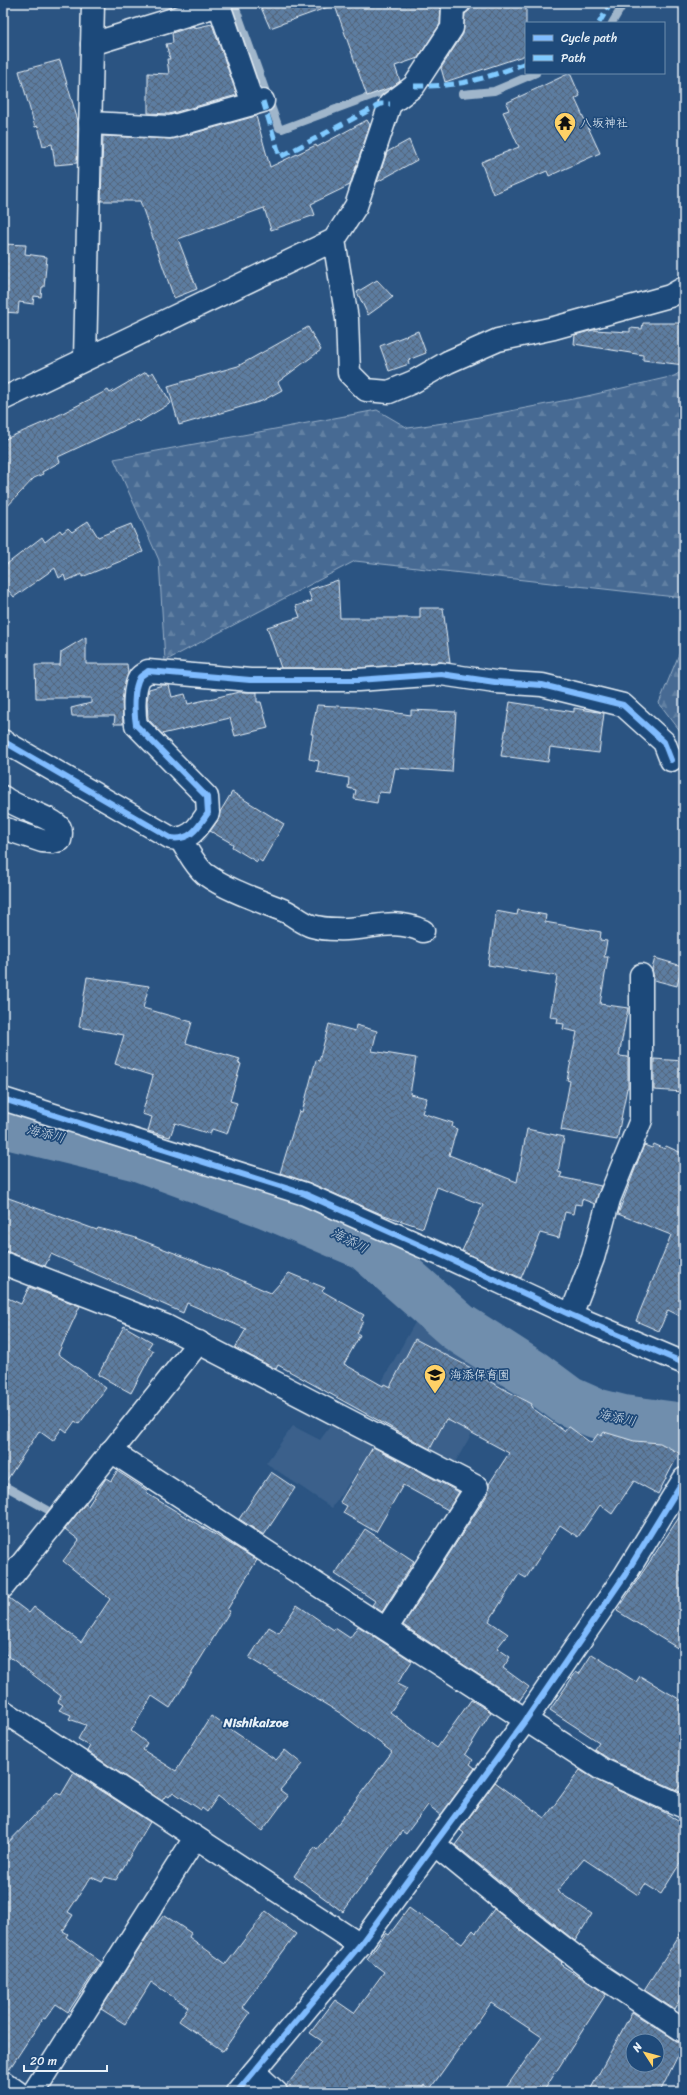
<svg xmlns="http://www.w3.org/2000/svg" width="687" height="2095" font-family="Sriracha,'Klee One',sans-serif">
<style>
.built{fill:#3a608b}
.forest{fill:url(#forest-firs);stroke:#98aec6}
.water{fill:#708ead;stroke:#a0b6cb}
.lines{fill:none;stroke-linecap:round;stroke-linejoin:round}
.shore{stroke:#b8c9da;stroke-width:1}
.stream{stroke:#a0b6cb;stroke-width:8}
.river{stroke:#708ead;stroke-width:50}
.building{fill:url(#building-cross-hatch);stroke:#e8f1f8;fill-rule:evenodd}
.minor-casing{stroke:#e8f1f8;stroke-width:25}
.minor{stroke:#1f4a7a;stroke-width:22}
.quiet{stroke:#80caff;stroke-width:5;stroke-dasharray:10 5;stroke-linecap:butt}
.cycleway-casing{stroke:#1f4a7a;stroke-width:8}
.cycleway{stroke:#80bcff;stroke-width:6}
.labels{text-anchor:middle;stroke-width:3.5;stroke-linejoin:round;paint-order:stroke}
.poi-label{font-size:12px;fill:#e8f1f8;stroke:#1f4a7a;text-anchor:start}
.water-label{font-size:13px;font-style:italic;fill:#d0dde9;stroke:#1f4a7a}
.neighbourhood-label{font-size:13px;font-weight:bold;fill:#e8f1f8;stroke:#1f4a7a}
</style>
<defs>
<pattern id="forest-firs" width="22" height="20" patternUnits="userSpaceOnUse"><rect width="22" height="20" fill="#476b93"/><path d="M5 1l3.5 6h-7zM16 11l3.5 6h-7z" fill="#6281a3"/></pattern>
<pattern id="building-cross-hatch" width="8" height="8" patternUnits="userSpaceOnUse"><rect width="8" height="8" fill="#5d7da1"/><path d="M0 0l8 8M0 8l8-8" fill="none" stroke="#53657a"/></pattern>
</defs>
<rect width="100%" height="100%" fill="#2b5482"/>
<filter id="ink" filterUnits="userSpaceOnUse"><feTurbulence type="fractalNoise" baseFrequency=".025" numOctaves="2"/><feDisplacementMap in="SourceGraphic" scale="8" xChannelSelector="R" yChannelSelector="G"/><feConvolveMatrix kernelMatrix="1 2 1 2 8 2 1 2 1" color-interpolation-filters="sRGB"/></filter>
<g filter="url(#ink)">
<!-- built -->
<g class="built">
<polygon points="417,1319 508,1372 454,1464 362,1417"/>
<polygon points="334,1421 376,1444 332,1508 266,1463 293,1426 320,1440"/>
</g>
<!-- forest -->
<g class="forest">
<polygon points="684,370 684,598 355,561 165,661 159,560 114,459 377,410 408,428 458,421 583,397 674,376"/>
<polygon points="684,642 684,736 659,703"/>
</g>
<!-- water -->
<polygon class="water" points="3,1114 100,1141 99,1154 3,1129"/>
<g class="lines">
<!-- shore -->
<polyline class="shore" points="3,1118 95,1144 96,1147 94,1148 3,1125"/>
<!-- stream -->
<g class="stream">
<polyline points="234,3 279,128 282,129 387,90"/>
<polyline points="612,23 624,3"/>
<polyline points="462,94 494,91 536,73"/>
<polyline points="3,1485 48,1510"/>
</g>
<!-- river -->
<polyline class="river" points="3,1123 138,1156 266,1203 365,1245 458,1327 533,1375 568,1401 595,1413 623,1420 684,1428"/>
</g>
<!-- building -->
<g class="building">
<polygon points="259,3 331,3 331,6 270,28"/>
<polygon points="334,3 441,3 440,24 418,58 395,66 400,81 392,87 367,96"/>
<polygon points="471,3 526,3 526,55 445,82 441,68 463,34 465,14 470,10"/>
<polygon points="212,24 237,95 169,114 148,113 148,73 169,74 167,59 170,59 166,44 173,43 172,33 194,26 194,28"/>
<polygon points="60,60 78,121 77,163 55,165 52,144 43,146 38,126 35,127 19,71"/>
<polygon points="570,73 580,96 575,99 600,153 549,176 547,171 493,194 481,162 519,147 503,112 509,110 506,103"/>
<polygon points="256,116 270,167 316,145 317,147 367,120 370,125 350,185 311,204 315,215 271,230 264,208 178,239 197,289 174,298 140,201 101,201 103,136 173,139"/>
<polygon points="409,140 417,160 377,182 387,152"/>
<polygon points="3,244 26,245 25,254 47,257 44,287 42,287 41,297 34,296 33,304 19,302 18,313 3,312"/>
<polygon points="377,280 393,297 368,315 357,292"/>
<polygon points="643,323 684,323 684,365 643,360 643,355 574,344 575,335 593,330 630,332 630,328 642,329"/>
<polygon points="308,327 321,350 278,382 282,390 262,401 179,425 168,386 238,366"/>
<polygon points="418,331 426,353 408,360 409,364 389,371 380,346"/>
<polygon points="146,372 148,375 153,372 171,403 139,422 137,420 58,457 60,462 42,472 43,474 34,478 3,511 3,440 47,421 108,390 110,393"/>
<polygon points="88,521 98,537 131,524 143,552 82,577 82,574 66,581 64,575 59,578 55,568 14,597 3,584 3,567 42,537 45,542 60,530 62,533 68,528 72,532"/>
<polygon points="338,580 340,618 420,618 420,608 443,608 450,663 440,662 358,668 281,668 267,627 300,617 296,606 312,601 308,590"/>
<polygon points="86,637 86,664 127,664 128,674 122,700 123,724 114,724 115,716 72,716 71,708 91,703 91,698 36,698 35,665 60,665 61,652"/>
<polygon points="163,685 169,685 172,697 185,694 188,704 239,692 257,692 257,702 261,702 268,728 235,736 230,718 162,734 148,719 147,701 149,689"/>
<polygon points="510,702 574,712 574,708 604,713 599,753 550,747 548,762 501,756"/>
<polygon points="317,705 356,707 411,715 411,710 456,712 452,772 395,768 390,793 379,792 377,803 354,799 356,790 348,788 349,778 317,772 319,761 309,759 313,734 311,734"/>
<polygon points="232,792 284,824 262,862 258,859 257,862 232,847 233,844 210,831 218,820 220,812"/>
<polygon points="518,910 546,915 545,922 601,932 600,940 607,941 604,957 608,957 600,1004 628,1008 619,1056 628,1057 628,1088 627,1088 617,1140 561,1130 570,1081 567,1080 577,1032 563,1029 564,1024 557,1023 558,1018 550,1017 557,976 488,965 496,911 517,915"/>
<polygon points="655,958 682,966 677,986 654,980 652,969"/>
<polygon points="87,977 149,986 143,1008 192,1022 186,1043 240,1059 238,1063 241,1064 230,1101 237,1103 227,1134 212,1129 210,1134 175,1123 170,1137 148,1131 152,1117 142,1114 153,1076 115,1064 124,1035 79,1027"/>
<polygon points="329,1024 355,1031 356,1025 377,1031 372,1051 416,1058 410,1094 427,1098 422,1113 453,1123 452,1127 457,1129 449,1155 517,1182 527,1129 564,1137 558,1172 562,1173 560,1177 601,1186 595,1204 582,1199 581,1205 575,1204 573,1214 565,1212 559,1238 540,1233 521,1278 462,1251 483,1205 437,1187 423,1228 381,1214 310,1183 280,1173 299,1111 302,1112 316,1060 319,1061"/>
<polygon points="654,1059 684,1061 684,1092 654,1090"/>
<polygon points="654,1144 665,1149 666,1146 684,1154 684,1318 668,1310 659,1331 636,1321 671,1235 618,1214 644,1145 652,1148"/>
<polygon points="3,1196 97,1230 98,1228 133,1237 208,1266 271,1293 289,1273 325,1288 322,1291 364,1315 361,1320 363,1321 357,1333 360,1335 344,1364 383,1386 384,1384 390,1387 415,1339 473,1369 472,1372 532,1404 531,1407 564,1431 568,1426 591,1443 598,1434 601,1436 604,1432 634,1441 660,1443 679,1453 658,1494 634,1481 612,1514 600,1505 578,1537 560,1525 526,1578 519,1574 489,1621 508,1634 497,1648 510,1657 503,1668 529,1687 519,1701 403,1625 488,1494 489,1484 509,1453 446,1419 430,1449 278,1365 276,1369 235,1348 246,1329 187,1303 183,1313 51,1254 45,1266 3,1250"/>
<polygon points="29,1287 80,1306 58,1354 106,1388 79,1424 75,1421 67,1432 62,1428 53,1441 39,1431 3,1486 3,1296 21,1304"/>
<polygon points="124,1326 152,1342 148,1348 153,1351 131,1393 98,1375"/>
<polygon points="373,1447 459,1492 448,1510 403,1485 376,1532 343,1513 347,1506 340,1502"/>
<polygon points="117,1471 148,1491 146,1493 257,1560 227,1610 230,1611 170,1708 152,1696 131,1731 147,1743 143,1750 176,1771 211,1716 276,1760 285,1750 302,1764 280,1790 288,1796 262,1831 218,1796 207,1812 202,1808 201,1810 173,1792 169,1797 166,1795 162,1801 87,1751 90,1746 78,1739 86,1725 69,1719 71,1715 59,1710 63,1705 58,1702 61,1696 3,1652 3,1599 9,1598 29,1613 34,1607 81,1642 110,1599 63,1561 79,1540 65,1529 85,1504 88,1506 106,1478 111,1481"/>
<polygon points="271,1472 295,1488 264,1535 239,1519"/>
<polygon points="684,1510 684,1652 617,1611"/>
<polygon points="365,1529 414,1561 382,1612 372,1605 375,1601 335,1574"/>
<polygon points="297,1605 334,1630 335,1628 350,1638 358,1626 412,1661 397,1684 407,1689 390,1712 437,1748 471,1700 491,1712 465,1754 473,1760 470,1764 475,1768 441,1815 428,1805 406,1834 402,1831 343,1912 294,1876 315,1847 318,1850 392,1752 340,1713 249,1658 269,1627 279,1633"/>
<polygon points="592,1654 636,1682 640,1676 684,1702 684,1780 677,1790 609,1759 594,1749 599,1742 550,1710 576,1672 579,1674"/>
<polygon points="580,1770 598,1781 664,1812 684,1825 684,1857 661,1894 645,1884 638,1895 584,1859 557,1891 592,1914 575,1941 455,1845 464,1833 460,1830 495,1782 545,1818"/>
<polygon points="74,1773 150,1822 116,1880 105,1877 102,1882 91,1877 68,1912 73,1915 63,1931 68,1934 66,1937 101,1962 68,2012 56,2004 45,2019 43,2018 8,2071 3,2070 3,1848 56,1793 61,1795"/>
<polygon points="409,1908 420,1916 421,1915 462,1944 473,1930 476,1933 494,1909 562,1962 560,1964 606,1994 543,2092 503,2092 542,2037 491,2003 430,2089 424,2085 419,2092 288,2092 286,2086 322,2041 310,2033 335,2000 354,2013 384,1972 367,1959 386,1933 389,1935"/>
<polygon points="266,1911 296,1934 242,2007 250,2013 223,2051 179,2021 188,2007 151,1982 125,2024 101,2009 150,1932 164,1915 191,1933 189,1937 226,1964"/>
<polygon points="684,1928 684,1993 674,2009 644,1990"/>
<path d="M632,2012L677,2041L684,2043L660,2092H589ZM633,2041H657V2065H633Z"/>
</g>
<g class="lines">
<!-- minor casing -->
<g class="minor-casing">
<g id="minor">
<polyline points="92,44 219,5 253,104"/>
<polyline points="90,123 170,127 263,101"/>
<polyline points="334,240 347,319 349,373 366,390 389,392 413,382 448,362 498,340 554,328 670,296 684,288"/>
<polyline points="85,359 93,3"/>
<polyline points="3,399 334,240 356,206 390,104 414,86 452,28 453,6 459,3"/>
<path d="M3,741L171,838C191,841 198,827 208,813L207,797L136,725C134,713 133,688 140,677C142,675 146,673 148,671L250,680H358L441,674L495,682L542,685L623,705L664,742L671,760"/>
<path d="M3,797C16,808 53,817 60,828C62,832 61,836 60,840L53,842L42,841L3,828"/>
<path d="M180,839C187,849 195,866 205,874C229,891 258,900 285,911C294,915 302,923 312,926C319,928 329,929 336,929C368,931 391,916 423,931"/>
<polyline points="3,1099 305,1194 446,1257 571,1315 684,1363"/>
<polyline points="3,1263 166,1326 477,1487 386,1629"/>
<polyline points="571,1315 593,1258 609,1199 641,1120 641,975"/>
<polyline points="111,1451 603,1770 684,1807"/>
<polyline points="3,1587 199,1342"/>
<polyline points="3,1711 360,1945"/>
<polyline points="434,1844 516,1911 595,1972 684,2031"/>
<polyline points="254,2072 276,2092"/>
<polyline points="3,2082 17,2092"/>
<polyline points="34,2092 195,1838"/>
<polyline points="237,2092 360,1945 525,1721 625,1575 684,1479"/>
</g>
</g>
<!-- minor -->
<use href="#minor" class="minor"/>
<!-- quiet -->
<g class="quiet">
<polyline points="599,23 611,3"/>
<path d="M414,86C460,87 484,79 526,63"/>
<polyline points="263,101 280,157 381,104 390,104"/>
</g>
<!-- cycleway casing -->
<g class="cycleway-casing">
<g id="cycleway">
<path d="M3,741L171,838C191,841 198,827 208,813L207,797L136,725C134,713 133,688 140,677C142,675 146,673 148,671L250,680H358L441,674L495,682L542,685L623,705L664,742L671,760"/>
<polyline points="3,1099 305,1194 446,1257 571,1315 684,1363"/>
<polyline points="237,2092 360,1945 525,1721 625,1575 684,1479"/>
</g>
</g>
<!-- cycleway -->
<use href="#cycleway" class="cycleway"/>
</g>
</g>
<!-- icons -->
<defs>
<g id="temple-pin" transform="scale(1.15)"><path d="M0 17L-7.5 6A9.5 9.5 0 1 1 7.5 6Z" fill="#ffd166" stroke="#1f4a7a"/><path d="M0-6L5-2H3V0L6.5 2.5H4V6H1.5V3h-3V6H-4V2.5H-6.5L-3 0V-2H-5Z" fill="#111"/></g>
<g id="school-pin" transform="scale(1.15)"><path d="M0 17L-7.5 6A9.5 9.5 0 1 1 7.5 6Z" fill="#ffd166" stroke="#1f4a7a"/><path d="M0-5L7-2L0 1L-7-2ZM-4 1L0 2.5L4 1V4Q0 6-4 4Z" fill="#111"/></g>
</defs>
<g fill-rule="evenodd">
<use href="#temple-pin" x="565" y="123"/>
<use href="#school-pin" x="435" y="1375"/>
</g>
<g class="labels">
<!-- poi labels -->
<g class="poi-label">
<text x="580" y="127">八坂神社</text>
<text x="450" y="1379">海添保育園</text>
</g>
<!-- water labels -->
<g class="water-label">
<text transform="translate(46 1133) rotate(14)" y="5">海添川</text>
<text transform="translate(350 1240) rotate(27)" y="5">海添川</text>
<text transform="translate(617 1417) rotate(12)" y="5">海添川</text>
</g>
<!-- neighbourhood labels -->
<g class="neighbourhood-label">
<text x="256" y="1727">Nishikaizoe</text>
</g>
</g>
<!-- margin -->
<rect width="687" height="2095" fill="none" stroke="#1f4a7a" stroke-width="16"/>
<rect x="8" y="8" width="671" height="2079" fill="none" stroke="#e8f1f8" stroke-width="1.5" filter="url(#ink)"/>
<!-- legend -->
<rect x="525" y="22" width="140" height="52" fill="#1f4a7a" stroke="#6f8dac"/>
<rect x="533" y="35" width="20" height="6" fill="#80bcff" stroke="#6f8dac"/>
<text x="561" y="42" font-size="12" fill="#e8f1f8">Cycle path</text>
<rect x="533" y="55" width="20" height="6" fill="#80caff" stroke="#6f8dac"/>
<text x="561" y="62" font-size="12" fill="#e8f1f8">Path</text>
<!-- north arrow -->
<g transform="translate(645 2053) rotate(306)"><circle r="19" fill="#1f4a7a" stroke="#6f8dac"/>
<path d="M0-3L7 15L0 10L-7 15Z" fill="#ffd166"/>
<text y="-6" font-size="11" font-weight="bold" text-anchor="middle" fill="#e8f1f8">N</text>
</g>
<!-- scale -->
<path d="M24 2065v6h83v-6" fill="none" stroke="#e8f1f8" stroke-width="2"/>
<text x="30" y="2065" font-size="12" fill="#e8f1f8" stroke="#1f4a7a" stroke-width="3" paint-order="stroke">20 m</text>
</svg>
